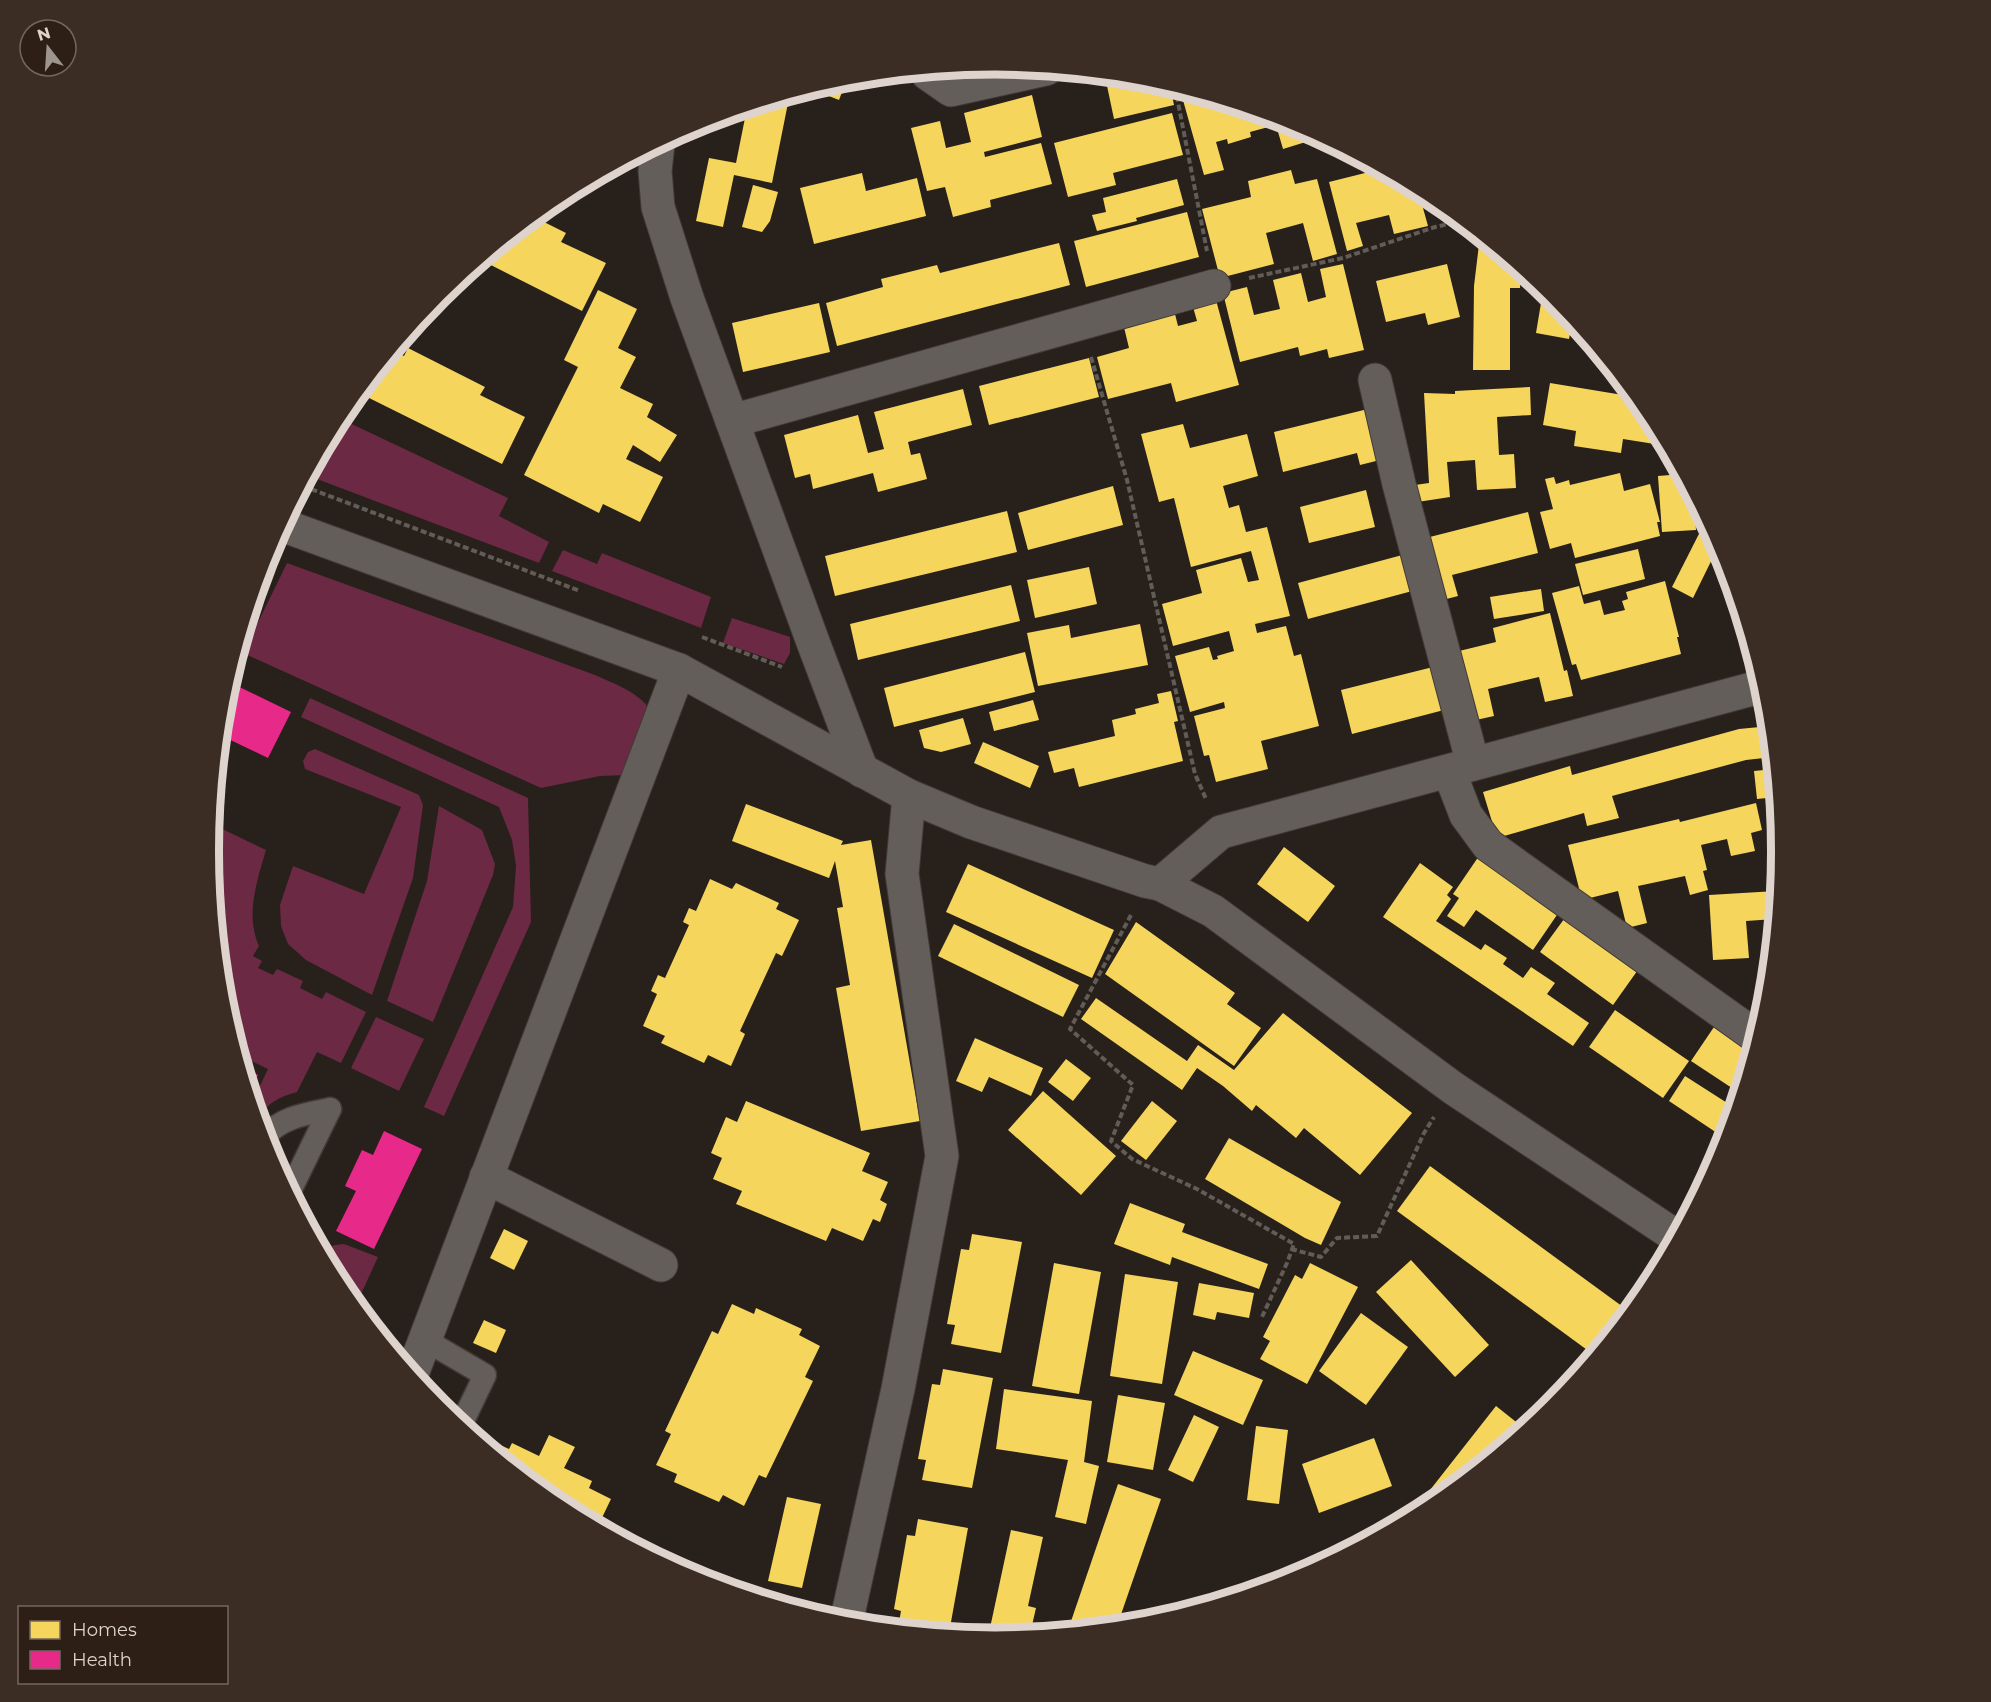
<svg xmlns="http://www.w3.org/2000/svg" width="1991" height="1702" font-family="Montserrat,sans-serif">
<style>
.green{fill:#6b2943}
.homes{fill:#f6d55c}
.health{fill:#e7298a}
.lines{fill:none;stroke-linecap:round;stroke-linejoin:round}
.service-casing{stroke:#413a37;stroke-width:25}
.minor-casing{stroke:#413a37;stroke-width:35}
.tertiary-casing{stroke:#413a37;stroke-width:35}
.path{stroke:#625c57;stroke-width:4;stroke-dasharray:6 3;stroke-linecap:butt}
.service{stroke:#645e5a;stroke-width:22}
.minor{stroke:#645e5a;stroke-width:33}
.tertiary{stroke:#645e5a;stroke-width:33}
.rim{fill:none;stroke:#ded4cd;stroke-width:8}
</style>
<rect width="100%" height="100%" fill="#27201b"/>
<!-- green -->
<g class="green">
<polygon points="339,418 508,498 499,516 549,542 539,563 309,476"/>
<polygon points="563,550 597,564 602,553 711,597 701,628 552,571"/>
<polygon points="267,558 275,561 247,622"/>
<path d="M287,563L595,675C617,685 640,692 653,714L626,775L600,776L541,788L243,653Z"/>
<polygon points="732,618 790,637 790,653 784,664 723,643"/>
<polygon points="310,698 528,798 531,922 444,1116 424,1107 513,907 516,866 512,840 499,807 301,717"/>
<polygon points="315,749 419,795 423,805 413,878 372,995 306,960 288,944 281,926 280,905 293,866 364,894 401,807 305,769 303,761 308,752"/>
<polygon points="439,806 482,830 495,864 493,875 433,1022 387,1001 427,881"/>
<path d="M212,824L266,850C257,881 245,915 259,946L253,956L262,961L258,968L273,975L277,969L303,981L300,988L322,999L326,992L366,1012L341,1063L317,1052L297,1092C281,1096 267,1103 258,1118L253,1100L268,1069L239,1055L224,1004L209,851Z"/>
<polygon points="376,1017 424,1039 399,1091 351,1068"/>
<polygon points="344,1244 378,1257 356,1305 341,1288 321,1250 335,1245"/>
</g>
<!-- homes -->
<g class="homes">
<polygon points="1124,77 1149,80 1170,86 1174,105 1114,119 1106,81"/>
<polygon points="847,79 839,100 811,89 842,80"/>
<polygon points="1188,92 1201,95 1203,102 1213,99 1297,125 1306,129 1309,141 1283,149 1276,125 1250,132 1251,137 1228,144 1227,139 1216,142 1224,170 1204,175 1181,93"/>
<polygon points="1032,95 1042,137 984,152 985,157 1041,143 1052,184 990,200 991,207 953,217 945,187 927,191 911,128 940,121 946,148 971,142 964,113"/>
<polygon points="775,100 788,103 772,183 734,175 723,227 696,221 709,158 736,163 747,108"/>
<polygon points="1172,113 1183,155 1113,173 1116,185 1068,197 1054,143"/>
<polygon points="1381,169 1418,190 1428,226 1394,234 1389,215 1356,223 1363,246 1347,251 1329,182"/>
<polygon points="1291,170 1295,184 1317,179 1337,254 1313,261 1303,223 1266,233 1274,264 1220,278 1202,209 1251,197 1248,181"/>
<polygon points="862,173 866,191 917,178 926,216 814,244 800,188"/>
<polygon points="1177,179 1184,205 1136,218 1137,221 1097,231 1092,215 1106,212 1103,198"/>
<polygon points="753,185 778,192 770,221 762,232 742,227"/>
<polygon points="1187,212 1199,257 1086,287 1074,241"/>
<polygon points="534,217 566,233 561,242 606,263 582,311 481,260"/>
<polygon points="1480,236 1506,257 1504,269 1521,272 1520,288 1510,288 1510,370 1473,370 1474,286"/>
<polygon points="1059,243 1070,285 837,346 826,303 883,287 881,279 937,265 940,273"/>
<polygon points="1343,264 1364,350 1329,358 1327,349 1300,356 1298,347 1240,362 1223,293 1247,287 1254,315 1280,309 1273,280 1301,273 1308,302 1326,297 1320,269"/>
<polygon points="1447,264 1460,317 1428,325 1425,313 1386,322 1376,281"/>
<polygon points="598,290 637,309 618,348 636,357 620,388 653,404 647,417 677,435 660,462 633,445 626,459 663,477 640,522 603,504 599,513 524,475 578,367 564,360"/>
<polygon points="1551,294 1576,324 1572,324 1569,339 1536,333 1542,297 1550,299"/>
<polygon points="1216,300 1239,385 1176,402 1171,383 1108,399 1097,357 1129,348 1123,323 1174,310 1178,326 1197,321 1193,307"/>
<polygon points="819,303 830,352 743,372 732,323"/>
<polygon points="408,348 485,387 480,395 525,417 502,464 359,393 393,351 404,356"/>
<polygon points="1089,358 1099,397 989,425 979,386"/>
<polygon points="1550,383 1635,397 1650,414 1667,446 1623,439 1621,453 1574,446 1576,431 1543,425"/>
<polygon points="1530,387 1531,415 1497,417 1499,455 1514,454 1516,488 1477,490 1475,460 1447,462 1450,497 1411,503 1408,486 1429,483 1424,393 1455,394 1455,391"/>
<polygon points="963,389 972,425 908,442 911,455 920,453 927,479 878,492 873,473 813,489 810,474 795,478 784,435 858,415 868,453 884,449 874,412"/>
<polygon points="1372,408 1384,459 1360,465 1357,453 1283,472 1274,432"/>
<polygon points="1183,424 1190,448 1247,434 1258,476 1223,486 1229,508 1239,505 1246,532 1267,527 1290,616 1255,624 1257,633 1286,626 1294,656 1301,654 1319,726 1261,741 1268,769 1216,782 1209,755 1204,756 1194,716 1225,708 1224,702 1190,712 1175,656 1209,647 1213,660 1218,659 1217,656 1234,651 1229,631 1173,646 1162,604 1202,593 1196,570 1241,558 1248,582 1259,580 1251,551 1191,567 1174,498 1159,502 1141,434"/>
<polygon points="1620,473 1624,491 1650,484 1660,522 1657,522 1660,536 1575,558 1571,543 1550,549 1540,512 1553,509 1545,479 1554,477 1556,484 1569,480 1570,485"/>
<polygon points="1682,474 1694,497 1696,530 1662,532 1658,476"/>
<polygon points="1113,486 1123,525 1028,550 1018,513"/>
<polygon points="1366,490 1375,527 1309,543 1300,507"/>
<polygon points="1007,511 1017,552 835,596 825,556"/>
<polygon points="1528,512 1538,553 1452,575 1458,596 1435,602 1418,540"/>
<polygon points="1704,524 1710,527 1719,545 1693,598 1672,587"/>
<polygon points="1638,549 1645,579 1583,595 1575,564"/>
<polygon points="1406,554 1416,590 1308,619 1298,583"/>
<polygon points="1089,567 1097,604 1035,618 1027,580"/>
<polygon points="1665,581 1679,637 1677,637 1681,654 1581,680 1576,664 1572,665 1552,593 1579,586 1584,604 1600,600 1604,615 1625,610 1622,601 1628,599 1626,592"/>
<polygon points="1011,585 1020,621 858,660 850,624"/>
<polygon points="1541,589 1544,611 1494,619 1490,597"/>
<polygon points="1550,613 1564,671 1567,670 1573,696 1545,702 1539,677 1488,689 1494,716 1467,722 1451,653 1496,642 1493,628"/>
<polygon points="1140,624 1148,665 1038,686 1027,633 1069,625 1071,638"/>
<polygon points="1025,652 1035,692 894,727 884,688"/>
<polygon points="1433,667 1444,710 1352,734 1341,690"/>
<polygon points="1171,691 1178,721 1174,722 1183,761 1079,787 1074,768 1054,773 1048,752 1115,736 1112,720 1136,714 1135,709 1159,703 1157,694"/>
<polygon points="1033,700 1039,720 994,731 989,712"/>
<polygon points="963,718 971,744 941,752 924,748 919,730"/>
<polygon points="1770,726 1773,757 1746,760 1612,796 1619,818 1587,826 1584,813 1497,838 1483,792 1570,766 1572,775 1739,729"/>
<polygon points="983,742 1039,766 1030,788 974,763"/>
<polygon points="1774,769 1777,797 1757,799 1754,771"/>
<polygon points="1756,803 1762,830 1751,833 1755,851 1731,856 1727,839 1701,845 1707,870 1703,871 1708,890 1690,895 1685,876 1638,886 1647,923 1627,928 1618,891 1582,900 1568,845 1679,819 1680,822"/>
<polygon points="746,804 843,841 841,845 871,840 920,1121 861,1131 836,988 850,985 837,908 843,907 835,861 829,878 732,841"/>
<polygon points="1284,847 1335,886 1308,922 1257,884"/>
<polygon points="1481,853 1561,909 1533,950 1476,910 1464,927 1447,916 1459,898 1453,894"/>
<polygon points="1774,854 1782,854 1779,880 1777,880"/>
<polygon points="1420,863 1453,887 1447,895 1451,899 1436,921 1481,950 1485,944 1507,958 1503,964 1523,978 1531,967 1555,983 1547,994 1589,1023 1573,1046 1383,917"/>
<polygon points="968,864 1114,930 1092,978 946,912"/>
<polygon points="710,879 732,889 736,883 779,903 776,909 799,920 782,956 776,953 740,1031 745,1034 731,1066 708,1055 704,1063 661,1043 665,1036 643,1026 657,994 651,991 658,975 665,978 689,925 683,922 689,908 696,911"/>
<polygon points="1776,891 1775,919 1746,921 1749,958 1713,960 1709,895"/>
<polygon points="1567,915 1640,967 1613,1005 1540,952"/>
<polygon points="1136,922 1235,993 1227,1004 1261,1028 1234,1066 1105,974"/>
<polygon points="954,924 1079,985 1063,1017 938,956"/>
<polygon points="1096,998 1187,1061 1198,1045 1234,1070 1283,1013 1412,1113 1360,1175 1304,1128 1296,1138 1256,1105 1252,1111 1223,1086 1197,1068 1182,1090 1081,1019"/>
<polygon points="1615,1010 1689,1061 1663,1098 1589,1047"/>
<polygon points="1716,1024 1754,1048 1742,1086 1738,1092 1691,1061"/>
<polygon points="975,1038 1043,1068 1031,1096 989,1077 982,1092 956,1081"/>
<polygon points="1066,1059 1091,1078 1073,1101 1048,1082"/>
<polygon points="1685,1076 1735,1108 1726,1139 1669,1101"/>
<polygon points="1043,1091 1116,1156 1081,1195 1008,1130"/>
<polygon points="746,1101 870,1153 862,1171 888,1182 880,1200 887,1204 880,1222 873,1219 863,1241 832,1228 826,1241 736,1204 742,1191 713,1179 722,1158 711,1153 726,1117 737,1122"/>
<polygon points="1152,1101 1177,1121 1146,1160 1121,1141"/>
<polygon points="1229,1138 1341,1202 1321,1245 1305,1238 1205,1179"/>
<polygon points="1430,1166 1630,1312 1594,1355 1397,1211"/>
<polygon points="1130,1203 1185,1224 1182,1232 1268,1264 1259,1289 1172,1257 1170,1265 1114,1244"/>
<polygon points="504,1229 528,1241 514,1270 490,1258"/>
<polygon points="972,1234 1022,1242 1001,1353 951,1344 955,1325 947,1324 961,1249 969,1250"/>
<polygon points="1411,1260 1489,1345 1455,1377 1376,1292"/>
<polygon points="1054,1263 1101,1272 1079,1394 1032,1386"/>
<polygon points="1310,1263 1358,1287 1307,1384 1260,1359 1270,1341 1263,1337 1295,1275 1302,1279"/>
<polygon points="1125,1274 1178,1282 1162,1384 1110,1376"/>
<polygon points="1199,1283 1254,1293 1249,1318 1217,1312 1215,1320 1193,1315"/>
<polygon points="732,1304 754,1314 756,1308 802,1329 799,1335 820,1346 805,1377 813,1381 766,1478 759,1475 744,1506 723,1495 719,1502 674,1482 677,1474 656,1465 671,1434 665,1431 712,1331 718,1334"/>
<polygon points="1361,1313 1408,1347 1366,1405 1319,1371"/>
<polygon points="484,1320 506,1330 496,1353 473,1343"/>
<polygon points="1193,1351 1263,1380 1243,1425 1174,1395"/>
<polygon points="943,1369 993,1378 972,1488 922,1480 926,1460 918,1459 932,1384 940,1385"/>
<polygon points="1574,1373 1578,1375 1549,1409 1547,1408"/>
<polygon points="1004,1389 1092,1401 1084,1462 1099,1466 1086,1524 1055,1517 1068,1460 996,1449"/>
<polygon points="1118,1395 1165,1403 1153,1470 1107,1462"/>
<polygon points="1496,1406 1525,1429 1432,1505 1408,1518"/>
<polygon points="1194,1415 1219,1427 1193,1482 1168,1470"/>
<polygon points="1256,1426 1288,1430 1279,1504 1247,1500"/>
<polygon points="549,1435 575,1447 564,1468 592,1481 589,1488 611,1499 598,1526 558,1505 482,1442 485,1438 509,1449 512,1443 539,1456"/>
<polygon points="1374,1438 1392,1486 1319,1513 1302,1464"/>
<polygon points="1118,1484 1161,1499 1117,1626 1068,1630"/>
<polygon points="787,1497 821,1504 802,1588 768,1581"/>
<polygon points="918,1519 968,1528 949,1633 898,1628 901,1611 894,1609 907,1535 915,1536"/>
<polygon points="1011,1530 1043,1537 1028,1606 1036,1608 1030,1634 1022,1635 990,1628"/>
<polygon points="1046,1624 1066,1631 1043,1633"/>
</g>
<!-- health -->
<g class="health">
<polygon points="229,682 291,712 268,758 220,735 224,697"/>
<polygon points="244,1068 258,1075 250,1091"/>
<polygon points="384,1131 422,1149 374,1249 336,1231 356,1191 345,1186 362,1150 373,1155"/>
</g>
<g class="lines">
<!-- service casing -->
<g class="service-casing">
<g id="service">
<path d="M264,1137C282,1117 305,1114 330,1109"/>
<polyline points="290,1191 330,1109"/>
<polyline points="425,1340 485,1375 461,1425"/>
</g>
</g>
<!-- minor casing -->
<g class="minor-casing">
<g id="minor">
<polyline points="928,71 928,74 951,90 1046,69"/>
<polyline points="658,144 655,171 658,207 687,298 813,642 862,771"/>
<polyline points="1375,380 1399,484 1473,764"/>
<polyline points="732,421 1214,286"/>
<polyline points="1449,771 1466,815 1488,845 1757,1037"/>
<polyline points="1160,884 1221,832 1763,686"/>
<polyline points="486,1177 661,1265"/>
<polyline points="412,1374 679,670"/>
<polyline points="846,1623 898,1389 942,1156 902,874 909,796"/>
</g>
</g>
<!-- tertiary casing -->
<g class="tertiary-casing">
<polyline id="tertiary" points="282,525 679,670 909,796 971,822 1145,881 1160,884 1213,911 1453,1088 1677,1237"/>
</g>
<!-- path -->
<g class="path">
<polyline points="1175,87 1207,251"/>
<polyline points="1249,278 1343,258 1435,227 1462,221"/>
<polyline points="1091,357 1127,480 1195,774 1206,799"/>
<polyline points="303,486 580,591"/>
<polyline points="702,637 782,667"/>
<polyline points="1131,915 1070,1029 1133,1085 1111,1141 1132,1159 1197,1189 1294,1244 1287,1263 1261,1319"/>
<polyline points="1291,1249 1321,1257 1337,1238 1377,1236 1424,1133 1434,1117"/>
</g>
<!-- service -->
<use href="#service" class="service"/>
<!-- minor -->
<use href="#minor" class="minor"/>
<!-- tertiary -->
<use href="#tertiary" class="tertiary"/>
</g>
<!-- crop -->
<path d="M0 0H1991V1702H0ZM219 851a776 776 0 1 1 1552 0a776 776 0 1 1-1552 0Z" fill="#3b2d24" fill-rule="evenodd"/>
<path class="rim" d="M219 851a776 776 0 1 1 1552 0a776 776 0 1 1-1552 0Z"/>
<!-- legend -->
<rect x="18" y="1606" width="210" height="78" fill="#2d1f15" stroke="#74675f" stroke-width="1.5"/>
<rect x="30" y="1621" width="30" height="18" fill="#f6d55c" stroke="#74675f" stroke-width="1.5"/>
<text x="72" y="1636" font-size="18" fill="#ded4cd">Homes</text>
<rect x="30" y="1651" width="30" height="18" fill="#e7298a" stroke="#74675f" stroke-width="1.5"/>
<text x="72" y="1666" font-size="18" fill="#ded4cd">Health</text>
<!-- north arrow -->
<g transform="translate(48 48) rotate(343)"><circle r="28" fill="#2d1f15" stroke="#74675f" stroke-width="1.5"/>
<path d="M0-4.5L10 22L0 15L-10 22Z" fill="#9e958f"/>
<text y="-9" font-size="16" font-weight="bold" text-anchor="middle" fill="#ded4cd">N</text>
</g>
</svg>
